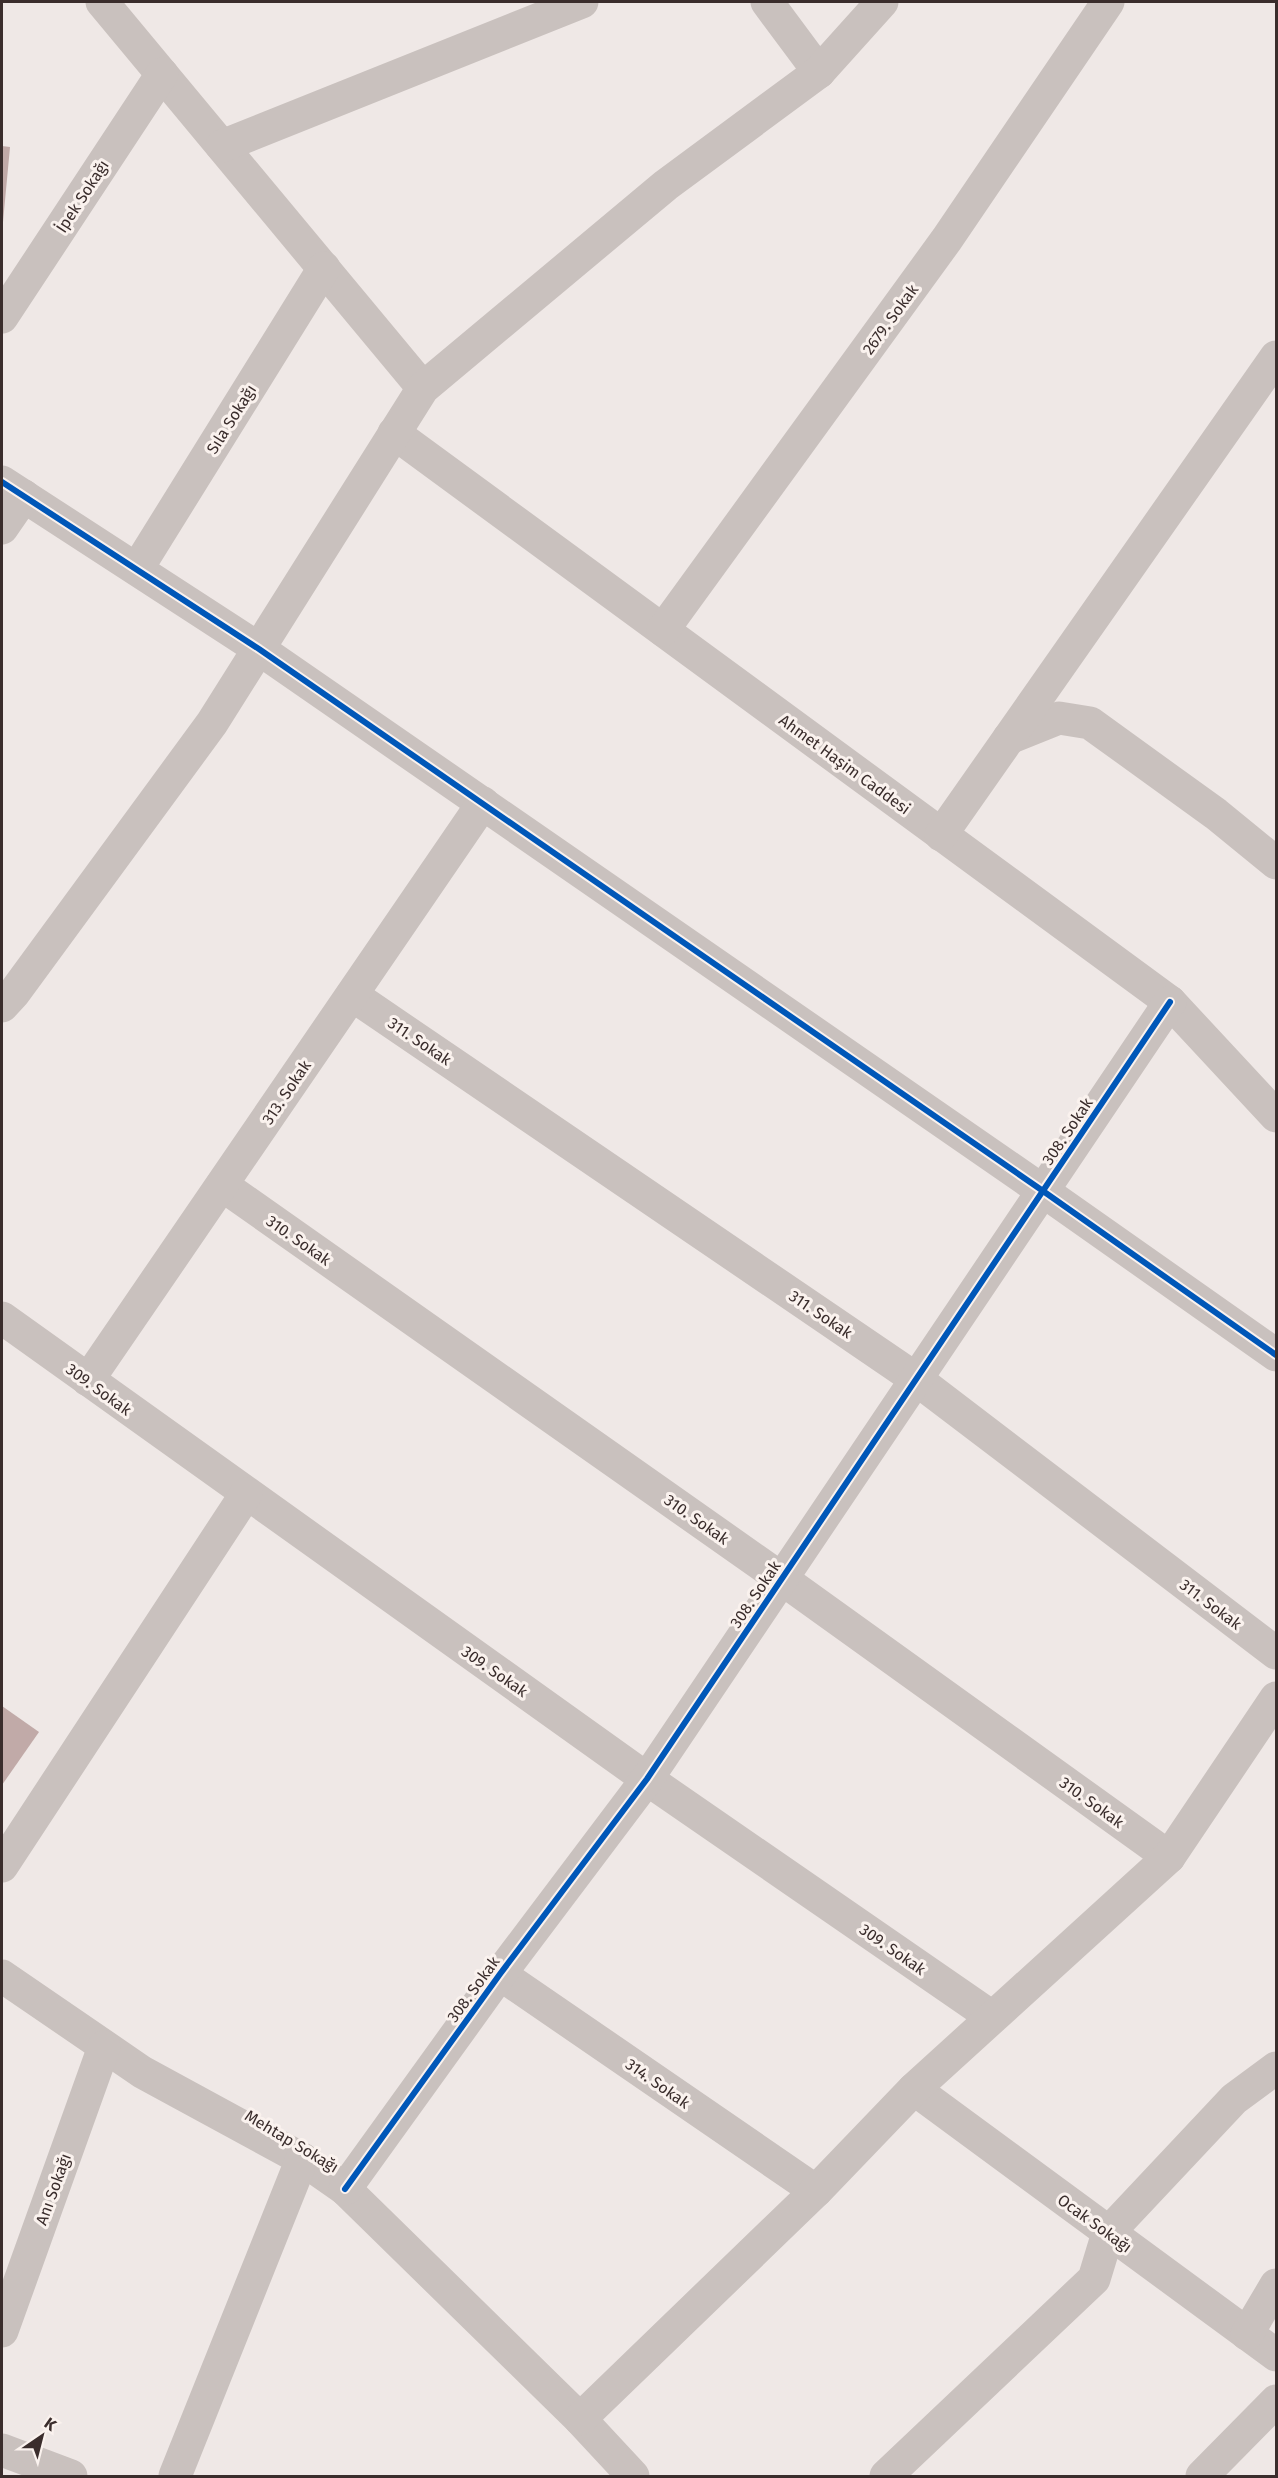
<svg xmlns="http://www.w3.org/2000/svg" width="1278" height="2478" font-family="'Fira Sans',sans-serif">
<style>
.building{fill:#c1aaa8}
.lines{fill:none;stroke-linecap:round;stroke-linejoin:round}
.minor{stroke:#c9c1be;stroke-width:33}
.cycleway-casing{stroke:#faf2ee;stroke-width:10}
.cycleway{stroke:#0057b8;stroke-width:6}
.labels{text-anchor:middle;stroke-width:6;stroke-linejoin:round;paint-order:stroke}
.street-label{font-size:16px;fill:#3a2d2c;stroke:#faf2ee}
</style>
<rect width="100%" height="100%" fill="#efe8e6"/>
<!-- building -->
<g class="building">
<polygon points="2,146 10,147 3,222 2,222"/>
<polygon points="2,1706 39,1732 2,1785"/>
</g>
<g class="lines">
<!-- minor -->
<g class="minor">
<polyline points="102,2 423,388"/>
<polyline points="767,2 819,72"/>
<polyline points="222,146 582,2"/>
<polyline points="2,317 162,74"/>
<polyline points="394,433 1170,1002 1276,1116"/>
<polyline points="2,482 259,649 1043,1191 1276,1355"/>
<polyline points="2,528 24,496"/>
<polyline points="137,569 324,268"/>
<polyline points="663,630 947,239 1108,2"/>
<polyline points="1009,738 1059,718 1090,723 1216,814 1276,863"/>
<polyline points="941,835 1276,357"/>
<polyline points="352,995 916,1379 1276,1653"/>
<polyline points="2,1006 14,993 212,723 423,388 666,185 819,72 882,2"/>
<polyline points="222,1185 782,1579 1169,1857"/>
<polyline points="2,1318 647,1779 992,2017"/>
<polyline points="88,1380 483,803"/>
<polyline points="2,1866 246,1494"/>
<polyline points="500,1974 816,2191"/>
<polyline points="2,1976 142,2072 302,2159 345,2189 580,2419 633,2476"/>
<polyline points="914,2089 1276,2355"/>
<polyline points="345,2189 500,1974 647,1779 1170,1002"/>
<polyline points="2,2331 104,2047"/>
<polyline points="1247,2334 1276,2285"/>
<polyline points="580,2419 816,2191 914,2089 1169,1857 1276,1698"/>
<polyline points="2,2450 71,2476"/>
<polyline points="175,2476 302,2159"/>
<polyline points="886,2476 1094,2279 1108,2233 1234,2099 1276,2068"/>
<polyline points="1202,2476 1276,2401"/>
</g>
<!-- cycleway casing -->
<g class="cycleway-casing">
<g id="cycleway">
<polyline points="2,482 259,649 1043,1191 1276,1355"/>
<polyline points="345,2189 500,1974 647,1779 1170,1002"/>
</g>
</g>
<!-- cycleway -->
<use href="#cycleway" class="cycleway"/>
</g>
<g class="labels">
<!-- street labels -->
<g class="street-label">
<text transform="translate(82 196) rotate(-57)" y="6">İpek Sokağı</text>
<text transform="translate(890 319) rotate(-54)" y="6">2679. Sokak</text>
<text transform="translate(231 419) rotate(-58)" y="6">Sıla Sokağı</text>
<text transform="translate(845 764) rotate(36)" y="6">Ahmet Haşim Caddesi</text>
<text transform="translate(420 1041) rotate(34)" y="6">311. Sokak</text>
<text transform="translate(286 1092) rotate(-56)" y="6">313. Sokak</text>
<text transform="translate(1067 1131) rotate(-56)" y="6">308. Sokak</text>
<text transform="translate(299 1240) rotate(35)" y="6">310. Sokak</text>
<text transform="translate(821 1314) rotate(34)" y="6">311. Sokak</text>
<text transform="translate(99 1389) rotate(36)" y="6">309. Sokak</text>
<text transform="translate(697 1519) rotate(35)" y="6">310. Sokak</text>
<text transform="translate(755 1594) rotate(-56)" y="6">308. Sokak</text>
<text transform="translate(1211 1604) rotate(37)" y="6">311. Sokak</text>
<text transform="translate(495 1671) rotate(35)" y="6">309. Sokak</text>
<text transform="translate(1092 1802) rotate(36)" y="6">310. Sokak</text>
<text transform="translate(893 1949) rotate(35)" y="6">309. Sokak</text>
<text transform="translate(473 1989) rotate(-54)" y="6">308. Sokak</text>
<text transform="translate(658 2083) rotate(35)" y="6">314. Sokak</text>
<text transform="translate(292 2141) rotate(31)" y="6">Mehtap Sokağı</text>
<text transform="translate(53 2189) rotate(-70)" y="6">Anı Sokağı</text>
<text transform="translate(1095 2223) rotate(36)" y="6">Ocak Sokağı</text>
</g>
</g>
<!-- border -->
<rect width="1278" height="2478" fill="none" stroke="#3a2d2c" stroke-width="6"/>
<!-- north arrow -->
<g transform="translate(42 2436) rotate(35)" stroke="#faf2ee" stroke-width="4.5" paint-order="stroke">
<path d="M0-4.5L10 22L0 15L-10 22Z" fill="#3a2d2c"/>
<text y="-9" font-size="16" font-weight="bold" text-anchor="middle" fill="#3a2d2c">K</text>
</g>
</svg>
